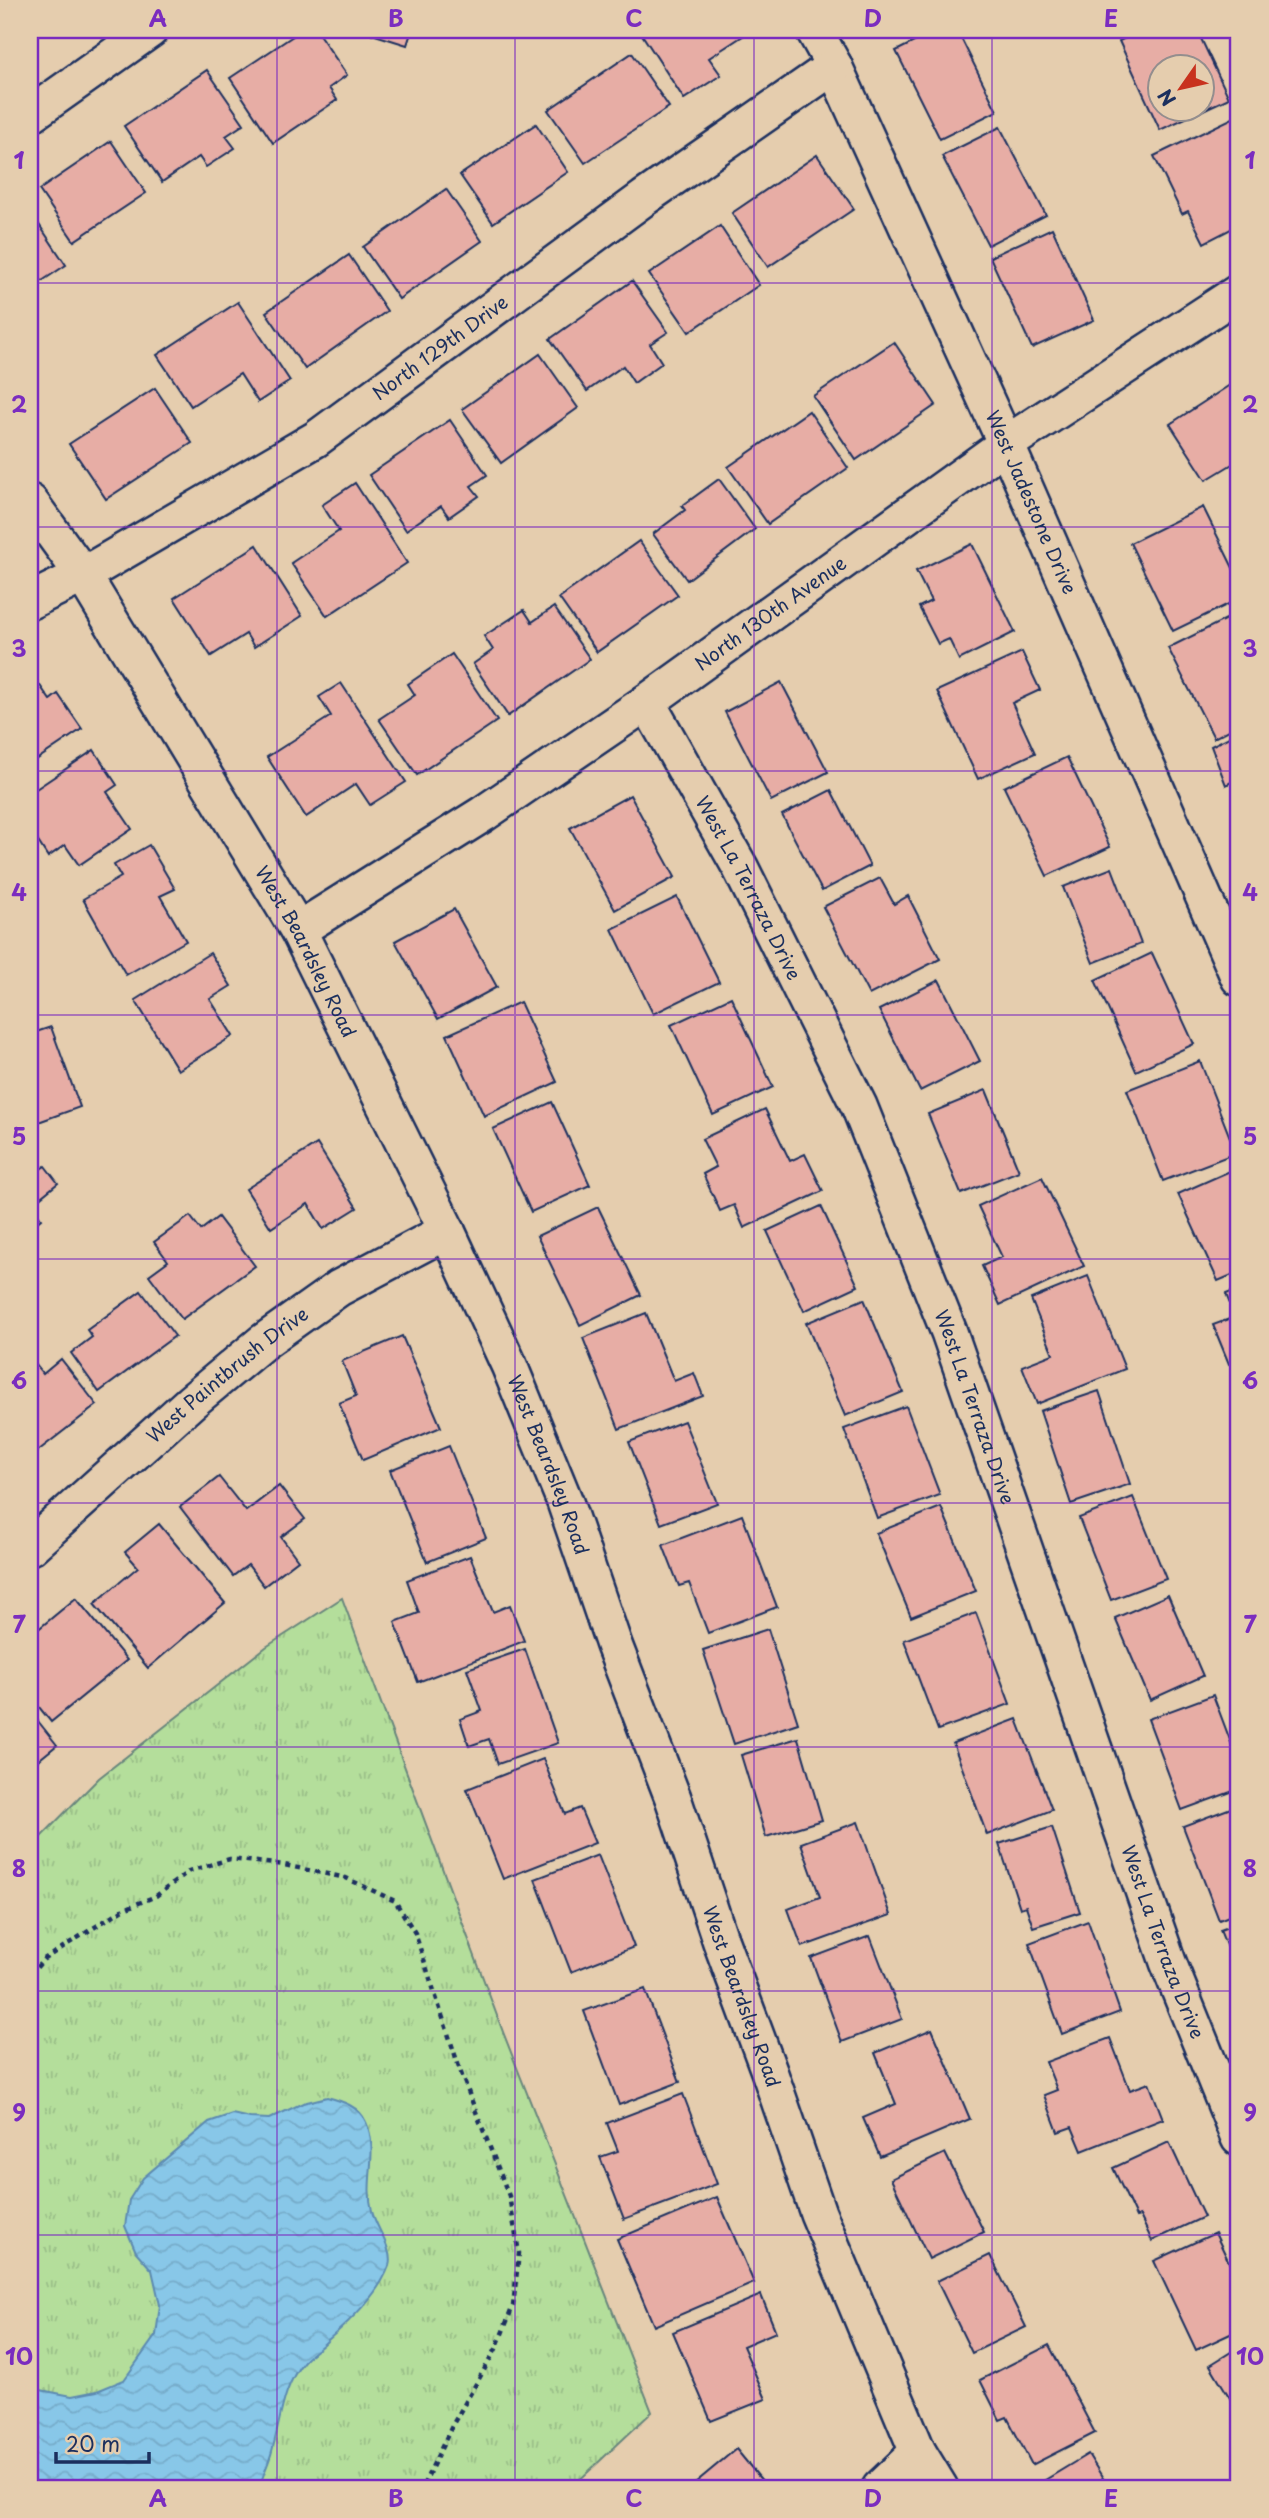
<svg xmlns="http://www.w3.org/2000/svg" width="1269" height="2518" font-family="'Playpen Sans',sans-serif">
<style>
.grass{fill:url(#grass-tufts);stroke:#68867c;stroke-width:2}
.water{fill:url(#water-waves);stroke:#5c8ab1;stroke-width:2}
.building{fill:#e7ada5;stroke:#1b2f5e;stroke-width:2;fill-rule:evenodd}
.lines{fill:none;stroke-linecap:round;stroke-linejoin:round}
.minor-casing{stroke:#1b2f5e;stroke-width:40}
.path{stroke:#1b2f5e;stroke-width:4.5;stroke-dasharray:5 5;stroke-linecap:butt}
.minor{stroke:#e5cdae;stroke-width:35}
.grid{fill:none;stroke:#7b2cbf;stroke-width:2;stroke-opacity:0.55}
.labels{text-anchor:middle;stroke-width:7;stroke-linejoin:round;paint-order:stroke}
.street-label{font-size:19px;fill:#1b2f5e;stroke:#e5cdae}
.neatline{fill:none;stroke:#7b2cbf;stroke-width:2.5}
.grid-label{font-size:23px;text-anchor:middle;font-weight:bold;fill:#7b2cbf}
</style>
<defs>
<pattern id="grass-tufts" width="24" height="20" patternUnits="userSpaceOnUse" patternTransform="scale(1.75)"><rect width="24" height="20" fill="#b4de9b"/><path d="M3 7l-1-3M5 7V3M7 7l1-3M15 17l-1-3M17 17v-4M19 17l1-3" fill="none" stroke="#9abf88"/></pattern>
<pattern id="water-waves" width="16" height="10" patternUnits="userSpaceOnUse" patternTransform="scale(1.75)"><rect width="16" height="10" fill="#88c7e8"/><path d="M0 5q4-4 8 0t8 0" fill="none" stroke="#75abc9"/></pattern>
</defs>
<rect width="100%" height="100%" fill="#e5cdae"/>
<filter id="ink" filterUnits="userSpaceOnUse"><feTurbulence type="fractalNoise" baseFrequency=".0143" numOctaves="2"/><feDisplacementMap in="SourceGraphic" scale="14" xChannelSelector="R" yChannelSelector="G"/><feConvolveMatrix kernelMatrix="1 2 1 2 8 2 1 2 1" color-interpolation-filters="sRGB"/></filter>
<g filter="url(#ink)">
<!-- grass -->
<polygon class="grass" points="342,1598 503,2032 652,2412 571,2488 30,2488 30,1848 99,1778 266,1647"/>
<!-- water -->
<path class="water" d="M327,2097C342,2101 359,2106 366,2122C379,2150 364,2181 372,2211C375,2226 394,2250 389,2266C379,2294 350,2321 328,2340C321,2348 311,2353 304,2361C282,2387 281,2420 272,2451C269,2463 263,2474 260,2486L258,2488H30V2388L72,2396L97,2391L124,2380L156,2335L160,2305L152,2270L136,2252L125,2226L129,2200L143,2178L209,2122L232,2114L250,2118L269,2119L303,2103Z"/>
<!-- building -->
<g class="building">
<polygon points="302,30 316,30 347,75 329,88 337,100 273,143 230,78"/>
<polygon points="359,30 412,30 407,45"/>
<polygon points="639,30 752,30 709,58 721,75 684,99"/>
<polygon points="938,30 957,30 997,111 940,139 896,51"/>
<path d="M1143,30H1197L1229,98L1160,130L1119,41ZM1160,66H1202V108H1160Z"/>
<polygon points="632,53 669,107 585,163 548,110"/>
<polygon points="207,70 244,124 226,136 235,148 206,167 199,157 162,182 124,126"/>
<polygon points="1239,115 1239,225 1204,243 1188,211 1182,214 1154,156"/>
<polygon points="536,124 568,172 493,223 460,175"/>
<polygon points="1000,127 1046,215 988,245 942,156"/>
<polygon points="111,141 146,193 74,241 39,190"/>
<polygon points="817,155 854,209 768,267 732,213"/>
<polygon points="446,189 482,241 399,299 363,247"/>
<polygon points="30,211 66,265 30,289"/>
<polygon points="720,226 759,285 689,332 649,274"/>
<polygon points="1052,228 1094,320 1032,348 990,257"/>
<polygon points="349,255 387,311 305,369 266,312"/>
<polygon points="632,281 668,332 650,344 662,363 634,383 623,366 587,391 550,339"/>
<polygon points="238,302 290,381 258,402 240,374 191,406 157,355"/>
<polygon points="894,342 936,405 856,460 813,396"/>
<polygon points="540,354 578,408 501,463 462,409"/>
<polygon points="1239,379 1239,460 1206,480 1170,424"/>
<polygon points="155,388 192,443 106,499 69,444"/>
<polygon points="809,411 848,468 768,524 728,467"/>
<polygon points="450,420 487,475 471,486 479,496 449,517 441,506 406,530 369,475"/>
<polygon points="719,479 755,529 687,580 653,534 685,510 682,506"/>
<polygon points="355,483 407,563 327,616 291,563 339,531 322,505"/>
<polygon points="1203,507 1239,580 1239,599 1173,631 1130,543"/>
<polygon points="639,541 678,595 597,652 559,598"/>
<polygon points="972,544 1015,632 959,660 949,639 938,644 919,607 931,601 916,571"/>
<polygon points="257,545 302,616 254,647 246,634 211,656 174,598"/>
<polygon points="554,607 590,659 508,716 473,664 493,650 484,636 524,610 532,622"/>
<polygon points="1226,619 1239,644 1239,725 1214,738 1168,648"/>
<polygon points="1022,652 1040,690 1012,703 1035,753 978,779 937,691"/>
<polygon points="452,654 497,721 417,775 379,719 415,695 408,684"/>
<polygon points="30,671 50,700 58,694 82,729 30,764"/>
<polygon points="781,682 828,772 771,801 725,712"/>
<polygon points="341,683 406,782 370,805 356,784 306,817 267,757 331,716 319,697"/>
<polygon points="1239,732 1239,778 1226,785 1211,746"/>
<polygon points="94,750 117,785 107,792 132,829 79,865 65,845 48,857 30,829 30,793"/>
<polygon points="1067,757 1110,847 1047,876 1004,787"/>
<polygon points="831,790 870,866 822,891 782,815"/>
<polygon points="630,795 675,877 615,910 570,828"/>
<polygon points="149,845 175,889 160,896 186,941 126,975 83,899 121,877 114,865"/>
<polygon points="1112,868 1141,944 1093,963 1063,887"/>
<polygon points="880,878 894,904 908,896 940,959 869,995 823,907"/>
<polygon points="677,897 719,982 653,1014 612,929"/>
<polygon points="454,909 497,987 438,1019 395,941"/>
<polygon points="210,953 231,986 210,999 233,1036 178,1070 135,1000"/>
<polygon points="1152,953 1194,1044 1136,1071 1095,980"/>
<polygon points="939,980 980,1061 920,1091 879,1010"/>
<polygon points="731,997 773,1087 713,1115 671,1025"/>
<polygon points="520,1002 557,1082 484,1116 447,1035"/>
<polygon points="51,1027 80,1107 30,1125 30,1034"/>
<polygon points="1200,1061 1236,1153 1163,1181 1127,1090"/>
<polygon points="986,1090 1019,1171 961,1194 928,1114"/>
<polygon points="552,1102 590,1185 531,1212 493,1129"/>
<polygon points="765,1109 790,1161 805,1154 823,1191 744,1228 734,1205 720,1211 703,1174 716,1167 702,1139"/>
<polygon points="317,1144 357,1208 323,1229 308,1204 271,1228 246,1189"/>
<polygon points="45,1166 58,1183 31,1205 41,1219 30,1228 30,1176"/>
<polygon points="1239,1167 1239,1272 1218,1281 1178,1194"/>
<polygon points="1042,1177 1084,1266 1000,1305 982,1266 1002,1257 978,1206"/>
<polygon points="821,1206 858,1286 804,1311 767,1231"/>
<polygon points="598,1207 641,1295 580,1325 537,1236"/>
<polygon points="190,1216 201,1230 218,1217 255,1266 182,1319 149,1275 168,1261 154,1242"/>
<polygon points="1088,1276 1125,1369 1037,1404 1022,1366 1053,1354 1031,1299"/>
<polygon points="1239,1289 1239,1360 1229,1364 1213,1325 1235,1317 1226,1294"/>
<polygon points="141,1291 175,1336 99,1392 71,1353 92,1337 87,1330"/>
<polygon points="864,1299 903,1392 845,1416 806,1323"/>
<polygon points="646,1313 674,1381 694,1373 703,1396 619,1429 583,1338"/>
<polygon points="402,1336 441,1427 363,1460 339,1403 356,1396 342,1361"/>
<polygon points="30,1358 43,1374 61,1359 97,1405 30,1457"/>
<polygon points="1099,1391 1130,1484 1071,1504 1040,1411"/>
<polygon points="906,1406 940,1495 877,1518 844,1429"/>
<polygon points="684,1421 717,1503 661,1524 629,1442"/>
<polygon points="449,1446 486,1538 427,1562 390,1470"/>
<polygon points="219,1477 246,1511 279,1486 305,1519 281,1537 298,1560 264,1586 248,1565 233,1576 180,1507"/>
<polygon points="1133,1497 1166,1579 1111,1600 1079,1518"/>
<polygon points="941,1507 976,1591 911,1617 876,1533"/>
<polygon points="742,1515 777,1607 708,1633 689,1583 679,1586 663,1545"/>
<polygon points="159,1524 225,1603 148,1668 94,1604 138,1567 125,1552"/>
<polygon points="470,1556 493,1612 510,1605 524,1641 418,1682 395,1622 419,1613 407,1580"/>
<polygon points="1168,1595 1203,1676 1150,1700 1115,1618"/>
<polygon points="76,1598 127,1660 51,1722 30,1696 30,1636"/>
<polygon points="976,1613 1010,1704 938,1730 904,1640"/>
<polygon points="768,1629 798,1723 734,1744 703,1650"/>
<polygon points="525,1649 558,1743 498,1764 489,1739 469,1746 460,1719 482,1711 467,1669"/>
<polygon points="1213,1695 1239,1764 1239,1789 1182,1810 1148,1719"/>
<polygon points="30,1711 57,1745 30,1767"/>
<polygon points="1017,1719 1052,1810 987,1835 953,1743"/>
<polygon points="798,1738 822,1820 766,1837 741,1755"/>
<polygon points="543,1759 565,1814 580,1808 595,1843 503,1879 467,1789"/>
<polygon points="1239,1805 1239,1912 1219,1920 1183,1826"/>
<polygon points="858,1822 891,1915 802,1947 788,1909 820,1897 801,1843"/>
<polygon points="1052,1827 1080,1912 1033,1927 1026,1906 1020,1908 999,1844"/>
<polygon points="598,1855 634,1947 571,1972 535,1879"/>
<polygon points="1088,1921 1120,2012 1062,2034 1029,1943"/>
<polygon points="1239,1923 1239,1978 1220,1930"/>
<polygon points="870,1936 902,2019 842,2042 811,1958"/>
<polygon points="645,1989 680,2082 619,2105 584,2011"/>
<polygon points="932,2029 970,2119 880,2157 863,2118 896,2104 875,2053"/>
<polygon points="1110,2038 1130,2090 1149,2083 1163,2119 1082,2151 1072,2127 1058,2132 1044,2095 1057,2090 1046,2062"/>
<polygon points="683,2094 717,2184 624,2219 600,2157 618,2151 607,2123"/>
<polygon points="1169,2142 1204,2217 1152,2241 1140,2216 1136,2217 1113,2168"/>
<polygon points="945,2153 984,2232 929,2259 891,2179"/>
<polygon points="717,2197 754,2283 654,2326 617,2239"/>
<polygon points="1215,2233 1239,2283 1239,2330 1196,2350 1154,2261"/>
<polygon points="990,2255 1026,2327 972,2353 937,2281"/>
<polygon points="761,2295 776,2332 743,2346 766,2399 711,2421 673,2332"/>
<polygon points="1049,2345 1095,2433 1032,2465 1007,2417 1000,2420 980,2380"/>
<polygon points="1239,2347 1239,2413 1210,2365"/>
<polygon points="736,2449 768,2488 689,2488"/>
<polygon points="1088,2454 1109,2488 1032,2488"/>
</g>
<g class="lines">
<!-- minor casing -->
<g class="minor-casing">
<g id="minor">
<path id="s1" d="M814,30L834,66L1006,444L1239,978"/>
<polyline points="30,115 150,30"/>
<path id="s2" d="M30,502L83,575L298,930L447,1231L509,1365L565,1502L614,1645L673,1798L721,1942L769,2071L818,2213L918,2452L940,2488"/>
<path id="s3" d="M30,601L83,575L316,439L644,198L834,66"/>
<path id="s4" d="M647,702L740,867L859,1106L949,1332L1168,1962L1239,2138"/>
<path id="s5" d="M298,930L483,814L647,702L1006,444L1239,292"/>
<path id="s6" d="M30,1547L191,1402L263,1342L339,1288L447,1231"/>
<polyline points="880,2488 918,2452"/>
</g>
</g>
<!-- path -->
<polyline class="path" points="30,1975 44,1959 122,1910 156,1896 189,1871 230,1859 284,1865 346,1878 395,1901 415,1933 462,2076 509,2196 519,2253 513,2306 496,2349 453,2424 422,2488"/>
<!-- minor -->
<use href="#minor" class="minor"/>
</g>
</g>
<!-- grid -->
<path class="grid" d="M277,30V2488M515,30V2488M754,30V2488M992,30V2488M30,283H1239M30,527H1239M30,771H1239M30,1015H1239M30,1259H1239M30,1503H1239M30,1747H1239M30,1991H1239M30,2235H1239"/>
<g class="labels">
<!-- street labels -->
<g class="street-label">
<text dy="7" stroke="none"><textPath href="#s3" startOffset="483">North 129th Drive</textPath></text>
<text dy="7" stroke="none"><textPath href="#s1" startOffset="520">West Jadestone Drive</textPath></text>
<text dy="7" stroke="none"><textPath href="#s5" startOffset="569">North 130th Avenue</textPath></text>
<text dy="7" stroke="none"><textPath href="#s4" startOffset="212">West La Terraza Drive</textPath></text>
<text dy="7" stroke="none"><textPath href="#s2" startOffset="528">West Beardsley Road</textPath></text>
<text dy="7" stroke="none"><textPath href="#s6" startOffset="262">West Paintbrush Drive</textPath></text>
<text dy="7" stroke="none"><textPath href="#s4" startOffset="779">West La Terraza Drive</textPath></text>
<text dy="7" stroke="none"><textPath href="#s2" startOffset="1096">West Beardsley Road</textPath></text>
<text dy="7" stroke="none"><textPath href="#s4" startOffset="1346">West La Terraza Drive</textPath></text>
<text dy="7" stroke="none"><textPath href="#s2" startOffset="1662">West Beardsley Road</textPath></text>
</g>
</g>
<!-- margin -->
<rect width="1269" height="2518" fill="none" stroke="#e5cdae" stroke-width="77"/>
<!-- north arrow -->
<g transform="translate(1181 88) rotate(236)"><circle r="33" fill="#e5cdae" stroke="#948e8e" stroke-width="2"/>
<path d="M0-5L12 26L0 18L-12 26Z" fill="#c8321e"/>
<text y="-10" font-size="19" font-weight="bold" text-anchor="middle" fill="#1b2f5e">N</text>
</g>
<!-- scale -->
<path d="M56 2452v10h93v-10" fill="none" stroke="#1b2f5e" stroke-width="3.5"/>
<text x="66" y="2452" font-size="21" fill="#1b2f5e" stroke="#e5cdae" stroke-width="5" paint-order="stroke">20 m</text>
<rect x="38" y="38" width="1192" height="2442" class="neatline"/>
<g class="grid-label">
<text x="158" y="27">A</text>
<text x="396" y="27">B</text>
<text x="634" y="27">C</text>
<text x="873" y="27">D</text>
<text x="1111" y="27">E</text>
<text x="19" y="169">1</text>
<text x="1250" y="169">1</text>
<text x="19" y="413">2</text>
<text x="1250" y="413">2</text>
<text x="19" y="657">3</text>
<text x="1250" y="657">3</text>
<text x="19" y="901">4</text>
<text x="1250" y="901">4</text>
<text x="19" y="1145">5</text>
<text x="1250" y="1145">5</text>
<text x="19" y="1389">6</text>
<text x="1250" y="1389">6</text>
<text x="19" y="1633">7</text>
<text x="1250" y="1633">7</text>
<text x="19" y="1877">8</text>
<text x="1250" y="1877">8</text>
<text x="19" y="2121">9</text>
<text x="1250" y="2121">9</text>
<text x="19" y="2365">10</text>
<text x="1250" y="2365">10</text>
<text x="158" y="2507">A</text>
<text x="396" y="2507">B</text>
<text x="634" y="2507">C</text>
<text x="873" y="2507">D</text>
<text x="1111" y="2507">E</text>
</g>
</svg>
